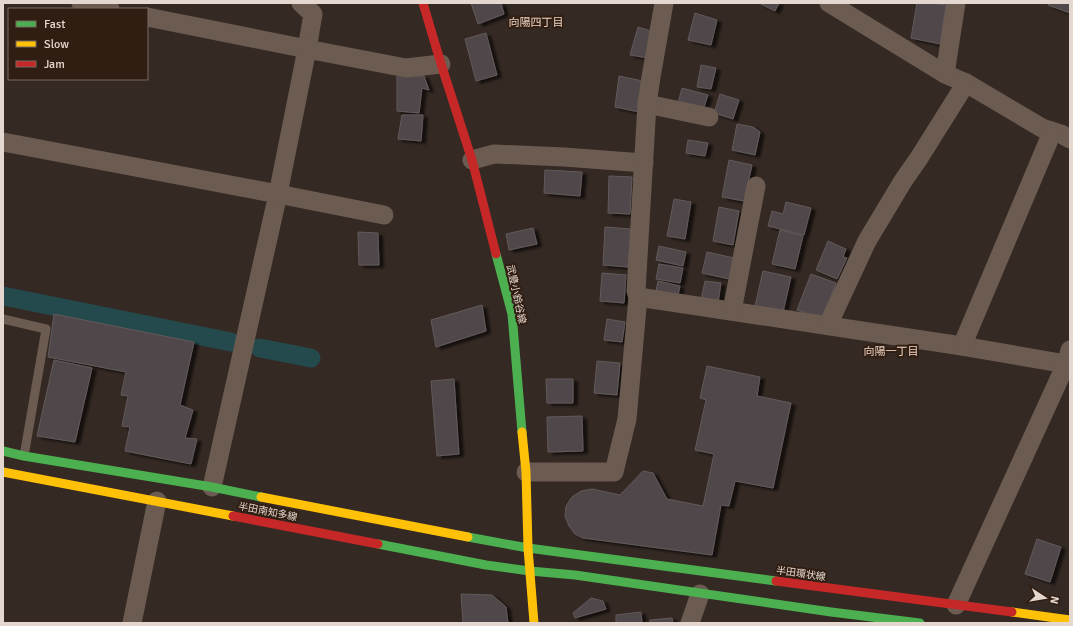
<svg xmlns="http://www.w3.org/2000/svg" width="1073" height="626" font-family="Signika,'Noto Sans JP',sans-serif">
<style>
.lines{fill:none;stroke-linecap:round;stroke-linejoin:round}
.canal{stroke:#254a4e;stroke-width:19}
.building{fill:#504748;stroke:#625a5c;filter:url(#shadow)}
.lane{stroke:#6b5b51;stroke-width:9}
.street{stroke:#6b5b51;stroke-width:19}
.fast{stroke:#4caf50;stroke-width:9}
.slow{stroke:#ffc107;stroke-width:9}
.jam{stroke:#c62828;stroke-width:9}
.labels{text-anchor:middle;stroke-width:4;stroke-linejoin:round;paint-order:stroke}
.street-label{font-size:10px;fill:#e4d7cf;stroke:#311e12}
.neighbourhood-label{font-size:11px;fill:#ecd2c3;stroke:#311e12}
</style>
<defs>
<filter id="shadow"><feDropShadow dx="4.5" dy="2.5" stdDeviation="1" flood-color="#0009"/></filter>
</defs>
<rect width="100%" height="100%" fill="#342923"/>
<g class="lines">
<!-- canal -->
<g class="canal">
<polyline points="3,296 231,342"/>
<polyline points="260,348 311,358"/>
</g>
</g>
<!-- building -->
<g class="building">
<polygon points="471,3 501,3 504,14 478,24"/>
<polygon points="759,3 779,3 775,11"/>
<polygon points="917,3 930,3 946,5 940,44 911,38"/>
<polygon points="1049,3 1070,3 1070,13 1048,5"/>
<polygon points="695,13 717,20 711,45 688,40"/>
<polygon points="638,27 654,32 648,58 630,55"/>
<polygon points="486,33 497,75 476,81 465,39"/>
<polygon points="701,65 716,68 711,89 697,87"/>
<polygon points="397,75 424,76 429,90 422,88 419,113 397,111"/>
<polygon points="619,76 643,81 639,112 615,107"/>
<polygon points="682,88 708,95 703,110 678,103"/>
<polygon points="720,94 739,100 733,119 714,113"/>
<polygon points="402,115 423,115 421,141 398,139"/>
<polygon points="737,124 753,127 760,132 755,155 732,150"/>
<polygon points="688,140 708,143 705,156 686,153"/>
<polygon points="729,160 752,165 744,201 722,197"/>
<polygon points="545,170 582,172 580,196 544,193"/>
<polygon points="609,176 632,177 630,214 608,213"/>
<polygon points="674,199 691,202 685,239 667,236"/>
<polygon points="786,202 811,208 804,235 768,226 772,211 783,214"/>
<polygon points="719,207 739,211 733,245 713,241"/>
<polygon points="605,227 631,229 628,267 603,265"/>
<polygon points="533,228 537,244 509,250 506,234"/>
<polygon points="780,230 803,236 795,269 772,264"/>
<polygon points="358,232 378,233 379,265 359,265"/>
<polygon points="828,241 846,249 843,257 847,258 837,279 816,270"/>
<polygon points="659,246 686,252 683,266 656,260"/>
<polygon points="707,252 734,258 729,279 702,273"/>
<polygon points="659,264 683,268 680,283 656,279"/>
<polygon points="763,271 791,277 783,312 755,306"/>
<polygon points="602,273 626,275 624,303 600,301"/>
<polygon points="811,274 836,283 822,319 797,310"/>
<polygon points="658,281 680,286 678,295 656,291"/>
<polygon points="705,281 721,283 718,303 701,300"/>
<polygon points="482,305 486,331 436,347 431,320"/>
<polygon points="54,314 194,342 180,405 193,410 185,438 197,439 191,464 125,451 130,427 122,426 128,396 121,395 126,372 48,357"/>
<polygon points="607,319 625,322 622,342 604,340"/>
<polygon points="54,360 92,368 75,442 37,436"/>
<polygon points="597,361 620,363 617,395 594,393"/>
<polygon points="707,366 760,377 757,396 791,403 773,488 735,481 729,506 721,505 712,555 583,538 575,534 569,526 565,516 566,506 572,497 581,491 592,489 620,495 643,471 653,473 667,499 703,506 714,454 695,450 706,400 700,398"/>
<polygon points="454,379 459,454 437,456 431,381"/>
<polygon points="546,379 573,379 573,403 547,403"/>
<polygon points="582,416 583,451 548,452 547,417"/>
<polygon points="1037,539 1061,547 1050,582 1025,574"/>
<polygon points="461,594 492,595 506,607 508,623 463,623"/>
<polygon points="591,598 603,601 606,609 575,618 573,613"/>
<polygon points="641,612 642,623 616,623 616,615"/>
<polygon points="672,618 673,623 650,623 650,620"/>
</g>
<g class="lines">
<!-- lane -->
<polyline class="lane" points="3,319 46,329 24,456"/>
<!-- street -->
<g class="street">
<polyline points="81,3 110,9"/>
<polyline points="829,3 945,74 966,83 1042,128 1061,134 1070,139"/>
<polyline points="147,17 307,49 313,14 301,3"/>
<polyline points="945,74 956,3"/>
<polyline points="647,104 709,117"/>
<polyline points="3,142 278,194 212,487"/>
<polyline points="472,160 494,154 564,157 644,163"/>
<polyline points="384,215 278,194 307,49 406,68 441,64"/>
<polyline points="638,297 962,346 1066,364"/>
<polyline points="732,311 756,186"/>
<polyline points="828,325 867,241 903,181 919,158 966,83"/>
<polyline points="962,346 1048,142 1051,131"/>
<polyline points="526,472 614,472 627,419 638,297 636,291 647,104 651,77 664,3"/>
<polyline points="956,605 1066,364 1070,350"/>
<polyline points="132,623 157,501"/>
<polyline points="690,623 700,594"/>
</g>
<!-- fast -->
<g class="fast">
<polyline points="496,254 512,314 522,432"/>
<polyline points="3,451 24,456 212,487 261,497"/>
<polyline points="468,537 528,548"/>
<polyline points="378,544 486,565 530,571"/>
<polyline points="528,548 776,581"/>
<polyline points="530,571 575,575 831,612 920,623"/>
</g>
<!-- slow -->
<g class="slow">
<polyline points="522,432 526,472 528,548 534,623"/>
<polyline points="3,472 233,516"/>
<polyline points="261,497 468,537"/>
<polyline points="1012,612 1070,620"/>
</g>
<!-- jam -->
<g class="jam">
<polyline points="423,3 441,64 472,160 496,254"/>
<polyline points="233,516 378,544"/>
<polyline points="776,581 1012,612"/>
</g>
</g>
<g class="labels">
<!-- street labels -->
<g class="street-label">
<text transform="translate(517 294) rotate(78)" y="4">武豊小鈴谷線</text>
<text transform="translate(268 511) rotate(11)" y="4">半田南知多線</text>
<text transform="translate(801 573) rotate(8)" y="4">半田環状線</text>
</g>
<!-- neighbourhood labels -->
<g class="neighbourhood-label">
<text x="536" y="26">向陽四丁目</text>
<text x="891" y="355">向陽一丁目</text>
</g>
</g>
<!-- border -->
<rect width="1073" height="626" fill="none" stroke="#e4d7cf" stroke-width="8"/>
<!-- legend -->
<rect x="8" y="8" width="140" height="72" fill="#311e12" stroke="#79685e"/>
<rect x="16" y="21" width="20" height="6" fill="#4caf50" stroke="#79685e"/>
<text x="44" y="28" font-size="12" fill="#e4d7cf">Fast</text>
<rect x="16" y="41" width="20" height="6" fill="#ffc107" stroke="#79685e"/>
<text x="44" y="48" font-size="12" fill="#e4d7cf">Slow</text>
<rect x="16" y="61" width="20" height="6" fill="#c62828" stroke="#79685e"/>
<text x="44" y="68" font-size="12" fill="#e4d7cf">Jam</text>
<!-- north arrow -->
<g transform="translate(1045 598) rotate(102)" stroke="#311e12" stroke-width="3" paint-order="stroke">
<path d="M0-3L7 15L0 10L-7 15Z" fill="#e4d7cf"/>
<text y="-6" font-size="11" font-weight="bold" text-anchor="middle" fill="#e4d7cf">N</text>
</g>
</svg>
